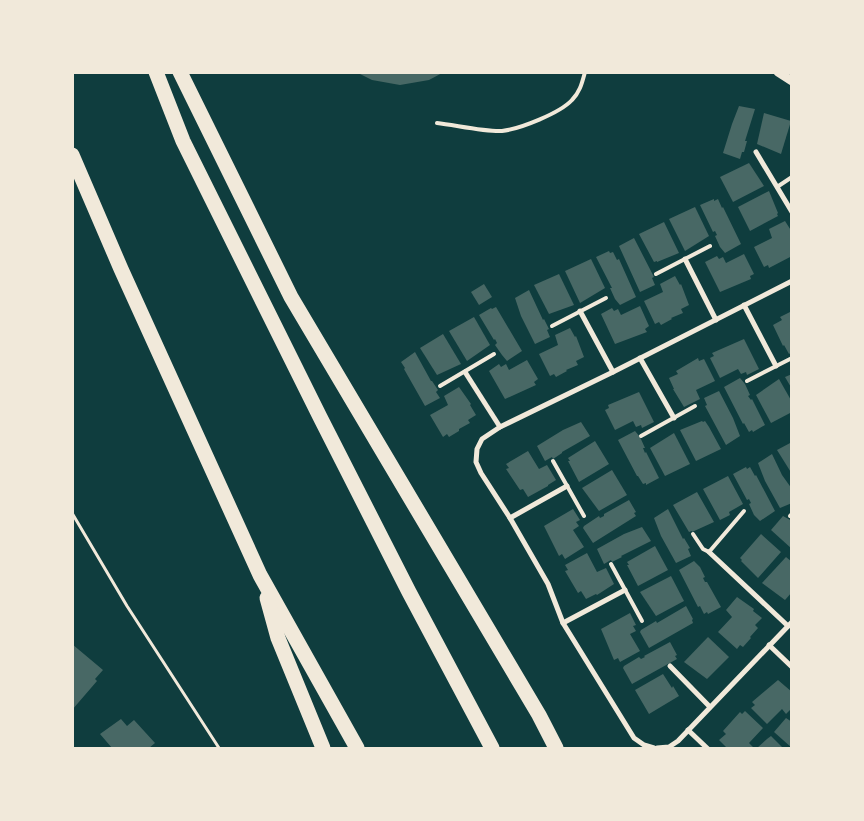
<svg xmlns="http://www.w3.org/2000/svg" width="864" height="821" font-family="Mulish,sans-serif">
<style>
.building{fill:#486865}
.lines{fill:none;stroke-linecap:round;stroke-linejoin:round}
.path{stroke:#f1e9da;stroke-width:3}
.service{stroke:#f1e9da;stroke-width:4}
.minor{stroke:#f1e9da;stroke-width:5}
.tertiary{stroke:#f1e9da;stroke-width:9}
.motorway{stroke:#f1e9da;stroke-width:15}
</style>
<rect width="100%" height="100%" fill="#0f3d3e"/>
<!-- building -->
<g class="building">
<polygon points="356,72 444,72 429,80 400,85 372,80"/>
<polygon points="739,106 755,109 745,141 747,141 744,152 742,152 740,159 723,153 732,124"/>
<polygon points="764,113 791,121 781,154 757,144"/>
<polygon points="749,163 764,186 733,202 720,177"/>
<polygon points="769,191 778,213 777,214 778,216 750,231 738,207"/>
<polygon points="714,199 714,201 718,199 722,208 723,207 741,244 725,253 720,247 715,236 717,235 715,231 713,232 700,205"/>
<polygon points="695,207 709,236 685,251 669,219"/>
<polygon points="785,221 792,232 792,256 769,268 768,265 764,267 754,247 772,238 769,229"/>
<polygon points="664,222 679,253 657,262 657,261 654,262 639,234"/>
<polygon points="634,238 654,277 652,278 655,285 640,292 619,246"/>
<polygon points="609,251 610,253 613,252 617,260 619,259 636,297 620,305 615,299 610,288 612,288 596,257"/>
<polygon points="744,254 754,274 750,276 751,279 720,292 705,262 717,256 719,259 723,257 726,263"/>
<polygon points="591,259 605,288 580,303 565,271"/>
<polygon points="559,274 574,305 549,314 534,285"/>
<polygon points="675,276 680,285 681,284 689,305 681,309 683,313 671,318 672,319 661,325 659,322 655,324 644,301 663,292 660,284"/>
<polygon points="484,284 492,297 479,305 471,292"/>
<polygon points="529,290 543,320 544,319 549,329 547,330 550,337 535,344 521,316 515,298"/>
<polygon points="640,306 649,326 645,329 647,332 615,344 601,314 612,308 614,311 618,309 621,315"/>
<polygon points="496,307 522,351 507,361 502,355 495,345 497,343 495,339 494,340 479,315 491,308 492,309"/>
<polygon points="792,311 792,352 789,354 784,345 783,346 773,325 782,320 780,317"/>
<polygon points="474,317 490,345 467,361 449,331"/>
<polygon points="570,328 575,337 576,336 584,357 576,361 578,365 566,370 567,371 556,377 554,374 550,376 539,354 558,345 555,335"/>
<polygon points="443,334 461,364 437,375 420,348"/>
<polygon points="744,339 759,369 747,375 746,372 741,374 738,369 720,378 710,358 714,356 712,353"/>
<polygon points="415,352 431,381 432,381 438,390 436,392 440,398 425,406 404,369 405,368 401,362"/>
<polygon points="698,358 699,361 704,359 715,381 696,390 700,399 684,407 673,389 674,389 669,378 678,374 676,371"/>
<polygon points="527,360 538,379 534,382 536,385 505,399 489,371 499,364 501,367 506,364 509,370"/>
<polygon points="792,374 792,389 785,377"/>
<polygon points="740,378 745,384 750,395 748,396 751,400 752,399 765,425 753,432 752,430 749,432 744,423 743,424 724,387"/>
<polygon points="779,379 792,402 792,412 771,423 756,395"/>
<polygon points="459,387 471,404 470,405 476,415 468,420 470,423 459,429 459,431 449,437 447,434 443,437 430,415 448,405 444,396"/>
<polygon points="719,391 733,418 740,436 726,445 705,406 707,405 704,398"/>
<polygon points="639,392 654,422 642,428 641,425 636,427 633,421 615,430 605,410 609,408 608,405"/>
<polygon points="702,421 703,422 705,421 709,427 721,449 696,461 680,430"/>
<polygon points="581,422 590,436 562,452 562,453 553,459 552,457 545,461 537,446 563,430"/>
<polygon points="635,431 640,437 645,448 643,448 645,453 646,452 659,478 646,485 646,483 643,484 638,476 637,476 618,440"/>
<polygon points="674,433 690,464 665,476 650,448"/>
<polygon points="595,441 609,464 579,482 568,461 570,461 568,458"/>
<polygon points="792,442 792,474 777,450"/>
<polygon points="528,451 539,469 547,465 556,480 548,485 548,486 528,497 523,489 520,490 506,469 509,468 506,464"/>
<polygon points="772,454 782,475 792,489 792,503 780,508 765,481 758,463"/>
<polygon points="746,467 747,469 750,467 755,476 756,475 775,511 760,521 754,515 749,504 751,503 749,499 747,500 733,474"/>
<polygon points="612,470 627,495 599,511 582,488"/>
<polygon points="728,476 743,504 729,512 730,515 720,520 703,489"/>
<polygon points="697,492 714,522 692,532 692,531 689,532 673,505"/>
<polygon points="629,500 636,512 634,513 636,516 593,543 583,528 584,526 599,516 600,518 604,516 604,514"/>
<polygon points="573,509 580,520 576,522 579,526 573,530 584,547 565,559 562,554 559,556 544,526"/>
<polygon points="668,509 683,539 684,538 690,548 688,549 691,556 676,563 661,536 654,518"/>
<polygon points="783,516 792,521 792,549 771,530"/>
<polygon points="642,527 651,541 621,556 622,557 612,562 611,560 604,564 597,549 624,534"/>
<polygon points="761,534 781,552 758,578 741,561 742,560 740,558"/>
<polygon points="655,546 668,570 638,586 627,565 629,565 627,562"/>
<polygon points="587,553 597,572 606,568 614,584 597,595 596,594 586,599 581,591 578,593 565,571 568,570 565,565"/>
<polygon points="786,557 792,562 792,592 785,600 762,583"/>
<polygon points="694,561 700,567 705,577 703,578 705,582 707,582 721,607 708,614 707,612 704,614 700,606 698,607 679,570"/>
<polygon points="671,576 684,601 656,616 640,592"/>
<polygon points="737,597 754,609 753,611 762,618 755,625 758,628 750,637 751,638 743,647 740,645 737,649 718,632 732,617 726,610"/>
<polygon points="686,606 693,619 692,620 693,623 649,648 640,632 641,630 656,621 657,623"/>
<polygon points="630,613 636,625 633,626 636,631 630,634 640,651 620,662 618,658 614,660 601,629"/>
<polygon points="708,637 729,657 707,679 684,662"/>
<polygon points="670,642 677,655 675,656 677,659 632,684 623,668 624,666 639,657 641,659 645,657 644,656"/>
<polygon points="72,644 103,670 95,679 97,681 72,710"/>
<polygon points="663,674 672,688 673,686 679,696 649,714 635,690"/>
<polygon points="778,680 792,692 792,712 790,710 786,714 782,709 767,724 751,708 755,705 752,702"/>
<polygon points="745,711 763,728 749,743 754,748 727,748 719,740 726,734 723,731 740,712 742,714"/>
<polygon points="786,718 792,722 792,748 774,732"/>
<polygon points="121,719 127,726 134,720 155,743 149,748 115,748 114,747 112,748 100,734"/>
<polygon points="771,736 783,748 757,748 767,739"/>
</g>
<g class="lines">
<!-- path -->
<polyline class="path" points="72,513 127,606 219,748"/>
<!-- service -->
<g class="service">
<path d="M437,123C455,125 485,132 502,131C520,129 560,113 572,100C580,92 582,83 585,72"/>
<polyline points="777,187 792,177"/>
<polyline points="656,274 710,246"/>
<polyline points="552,326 606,298"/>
<polyline points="747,381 792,358"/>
<polyline points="440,386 494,354"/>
<polyline points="641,436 695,406"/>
<polyline points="553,461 584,516"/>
<polyline points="790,516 792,514"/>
<polyline points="693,534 703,549 709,552 744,511"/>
<polyline points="611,564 642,621"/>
</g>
<!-- minor -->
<g class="minor">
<polyline points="756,152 792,212"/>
<polyline points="685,259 716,320"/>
<polyline points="744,305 776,366"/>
<polyline points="580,311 613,372"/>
<polyline points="640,358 674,418"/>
<polyline points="465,372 500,427"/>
<polyline points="510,518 567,486"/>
<polyline points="709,552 788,626"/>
<polyline points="563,623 625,590"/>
<polyline points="769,645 792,667"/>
<polyline points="670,666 710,707"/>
<polyline points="688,730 707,748"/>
<polyline points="654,748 644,745 634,738 563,623 548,584 510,518 481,473 476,462 477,449 482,439 500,427 613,372 792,281"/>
<polyline points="657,748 669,747 678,741 792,622"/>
</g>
<!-- tertiary -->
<polyline class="tertiary" points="778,72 792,81"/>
<!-- motorway -->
<g class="motorway">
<polyline points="156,72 183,141 320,417 409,592 492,748"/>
<polyline points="180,72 291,297 539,715 556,748"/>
<polyline points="72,155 121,269 260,575 357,748"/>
<polyline points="267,598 278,638 323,748"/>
</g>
</g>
<!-- border -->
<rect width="864" height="821" fill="none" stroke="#f1e9da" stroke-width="148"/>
</svg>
